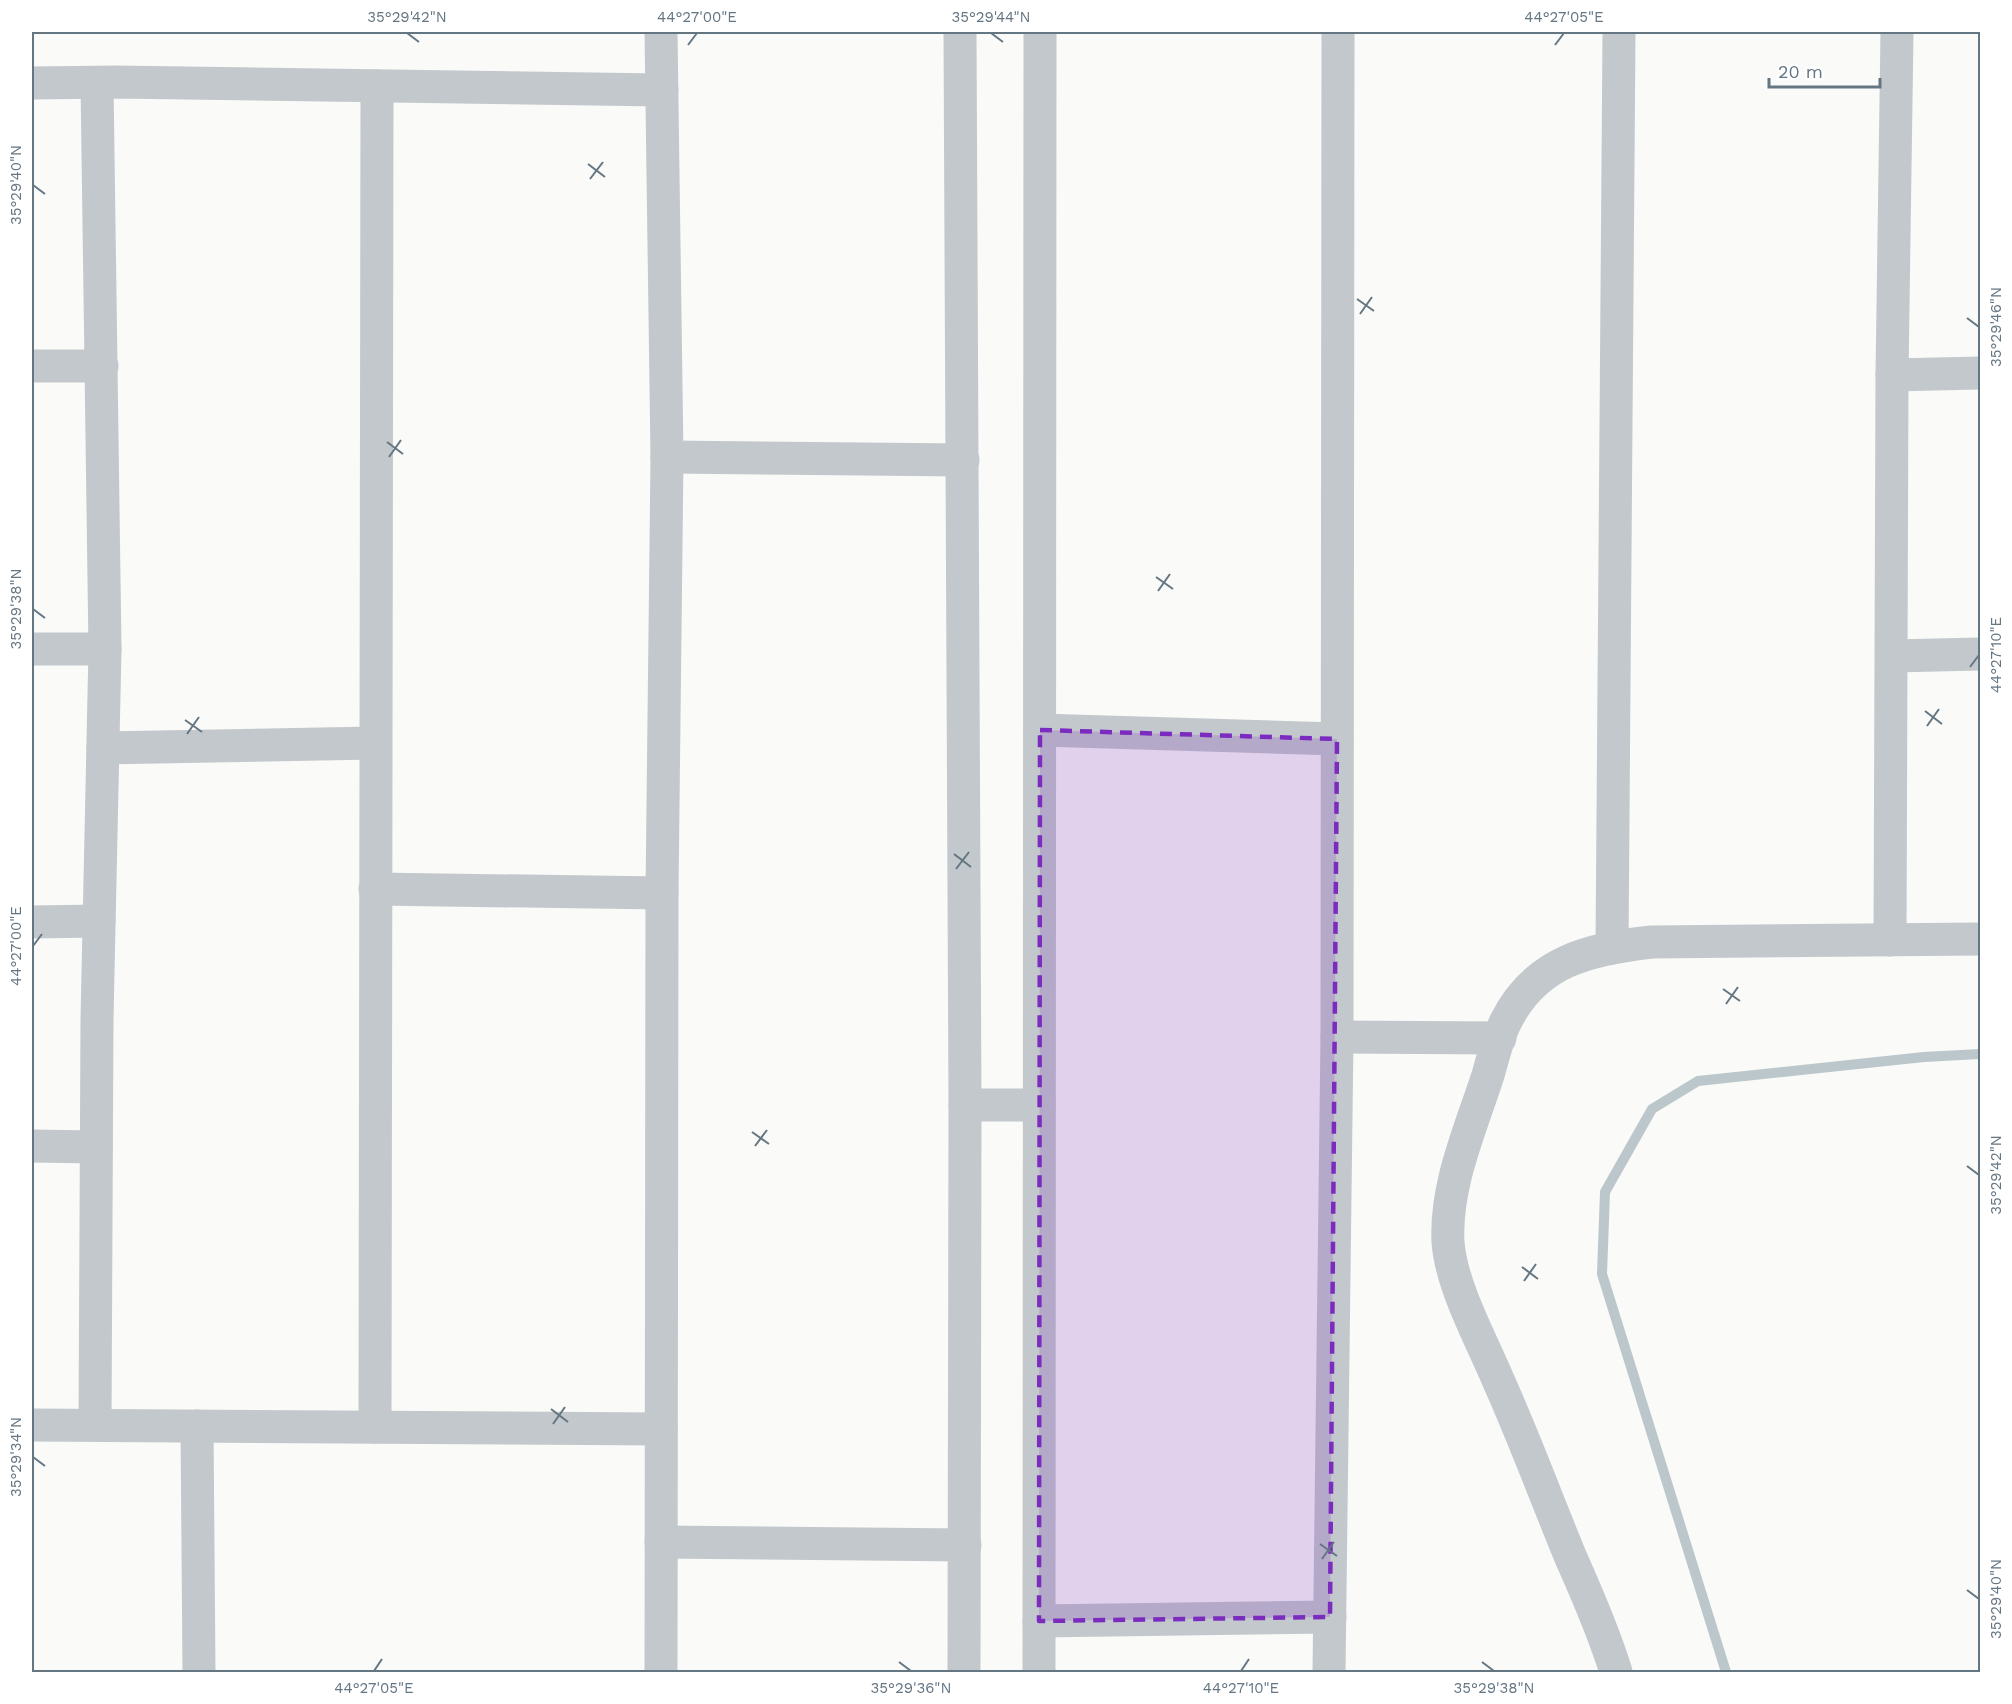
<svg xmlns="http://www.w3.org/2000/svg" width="2012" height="1704" font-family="'Work Sans',sans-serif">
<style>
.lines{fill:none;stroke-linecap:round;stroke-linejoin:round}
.stream{stroke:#bbc7cb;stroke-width:10}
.street{stroke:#c3c8cc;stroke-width:33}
.marked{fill:#7b2cbf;fill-opacity:0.2;stroke:#7b2cbf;stroke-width:4.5;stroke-dasharray:12 8;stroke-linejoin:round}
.ticks{fill:none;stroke:#657683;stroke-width:2}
.neatline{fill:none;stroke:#657683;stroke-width:2}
.ticks-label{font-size:15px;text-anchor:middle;fill:#657683}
</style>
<rect width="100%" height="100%" fill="#fafaf8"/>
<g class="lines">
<!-- stream -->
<polyline class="stream" points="1726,1672 1602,1274 1605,1192 1652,1109 1698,1081 1924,1057 1980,1054"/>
<!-- street -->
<g class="street">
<polyline points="960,32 965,1105 964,1672"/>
<polyline points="32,83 116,82 662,90"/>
<polyline points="32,366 102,366"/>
<polyline points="1892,375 1980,373"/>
<polyline points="667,457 963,460"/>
<polyline points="32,649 105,649"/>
<polyline points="1893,656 1980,654"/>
<polyline points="1040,730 1337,739"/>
<polyline points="103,748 375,743"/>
<polyline points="375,889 662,893"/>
<polyline points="32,922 99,921"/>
<polyline points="1890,940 1892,375 1897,32"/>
<polyline points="1612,948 1619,32"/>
<polyline points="1337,1037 1500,1038"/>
<polyline points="965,1105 1039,1105"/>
<polyline points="32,1146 96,1147"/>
<polyline points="32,1425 661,1429"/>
<polyline points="95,1425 97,1019 105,649 97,83"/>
<polyline points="197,1426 199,1672"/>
<polyline points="375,1427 377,86"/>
<polyline points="661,1542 965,1545"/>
<polyline points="1039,1621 1330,1617"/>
<polyline points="661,1672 662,893 667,457 661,32"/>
<polyline points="1039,1672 1040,32"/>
<polyline points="1329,1672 1337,1037 1338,32"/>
<path d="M1616,1672C1604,1633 1588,1596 1571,1558C1547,1500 1525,1440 1499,1382C1482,1341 1451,1286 1448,1242C1445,1185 1471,1128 1488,1075C1493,1058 1497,1039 1505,1023C1535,961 1589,949 1652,942L1980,939"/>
</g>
</g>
<!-- marked area -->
<path class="marked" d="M1040,730L1337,739L1330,1617L1039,1621Z"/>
<!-- ticks -->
<path class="ticks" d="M407,33L419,42M991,33L1003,42M688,45L697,33M1555,45L1564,33M588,164L605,177M590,179L603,162M33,185L45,194M1357,299L1374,311M1360,314L1372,297M1967,318L1979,327M387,442L403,454M389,457L401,440M1156,577L1173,589M1158,591L1170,574M33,609L45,618M1970,667L1979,655M1925,711L1942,724M185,720L202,732M1927,726L1939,709M187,734L199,717M954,854L971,867M956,869L969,852M33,946L42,934M1723,989L1740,1001M1726,1004L1738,987M752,1132L769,1144M755,1146L767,1130M1967,1166L1979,1175M1522,1267L1538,1279M1524,1281L1536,1264M551,1409L568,1422M553,1424L565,1407M33,1457L45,1466M1320,1544L1337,1556M1322,1559L1334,1542M1967,1590L1979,1599M899,1662L911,1671M1482,1662L1494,1671M374,1671L382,1659M1241,1671L1249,1659"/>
<!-- border -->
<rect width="2012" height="1704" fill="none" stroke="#ffffff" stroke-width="66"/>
<!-- scale -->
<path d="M1769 78v9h111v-9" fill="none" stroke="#657683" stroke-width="3"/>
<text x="1778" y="78" font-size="18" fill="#657683" stroke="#ffffff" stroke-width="4.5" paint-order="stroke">20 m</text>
<rect x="33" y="33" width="1946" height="1638" class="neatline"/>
<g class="ticks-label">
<text x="407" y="22">35°29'42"N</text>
<text x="697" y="22">44°27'00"E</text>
<text x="991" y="22">35°29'44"N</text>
<text x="1564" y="22">44°27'05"E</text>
<text transform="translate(16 185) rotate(-90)" y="5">35°29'40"N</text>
<text transform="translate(1996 327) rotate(-90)" y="5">35°29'46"N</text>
<text transform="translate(16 609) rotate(-90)" y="5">35°29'38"N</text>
<text transform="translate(1996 655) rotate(-90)" y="5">44°27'10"E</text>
<text transform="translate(16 946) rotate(-90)" y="5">44°27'00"E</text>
<text transform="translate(1996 1175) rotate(-90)" y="5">35°29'42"N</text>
<text transform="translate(16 1457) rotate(-90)" y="5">35°29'34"N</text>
<text transform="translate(1996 1599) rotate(-90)" y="5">35°29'40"N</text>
<text x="374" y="1693">44°27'05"E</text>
<text x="911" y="1693">35°29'36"N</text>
<text x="1241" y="1693">44°27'10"E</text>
<text x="1494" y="1693">35°29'38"N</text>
</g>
</svg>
